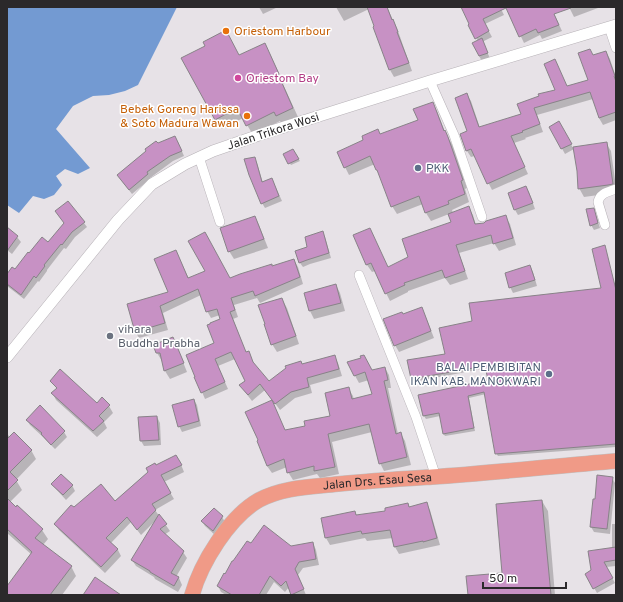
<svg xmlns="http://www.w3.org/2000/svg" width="623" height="602" font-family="Overpass,sans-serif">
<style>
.water{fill:#739ad2}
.shadow{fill:#0003}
.building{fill:#c791c4;stroke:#888388}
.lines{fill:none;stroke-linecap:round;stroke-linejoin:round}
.minor-casing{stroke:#b7b2b7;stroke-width:10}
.tertiary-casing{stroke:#b7b2b7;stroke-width:12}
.trunk-casing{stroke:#bfbfbf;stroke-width:16}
.minor{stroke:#fff;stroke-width:9}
.tertiary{stroke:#fff;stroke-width:11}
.trunk{stroke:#f09a87;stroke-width:15}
.food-dot{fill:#e8710a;stroke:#fff;stroke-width:1.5}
.hotel-dot{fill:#d1479c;stroke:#fff;stroke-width:1.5}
.service-dot{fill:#5c6f8a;stroke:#fff;stroke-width:1.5}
.worship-dot{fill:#6b7280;stroke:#fff;stroke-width:1.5}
.labels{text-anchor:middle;stroke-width:3;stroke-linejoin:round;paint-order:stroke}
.food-label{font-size:12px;fill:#c56008;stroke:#fff;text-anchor:start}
.hotel-label{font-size:12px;fill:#b23c85;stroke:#fff;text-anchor:start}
.street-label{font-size:12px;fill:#2b292b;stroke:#fff}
.service-label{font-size:12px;fill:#4e5e75;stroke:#fff;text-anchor:start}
.worship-label{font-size:12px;fill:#5b616d;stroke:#fff;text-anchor:start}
</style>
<rect width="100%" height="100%" fill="#e7e2e7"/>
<!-- water -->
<polygon class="water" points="7,7 177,7 138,85 125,91 109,95 93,96 73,106 56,129 90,168 78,174 65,169 56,176 62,185 54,195 44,199 33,196 19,213 7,205"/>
<!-- shadow -->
<g class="shadow">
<polygon points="259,7 278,7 263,14"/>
<polygon points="336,7 387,7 393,20 397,28 412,71 394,77 390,70 374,28 376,27 369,9 344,21"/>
<polygon points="462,7 500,7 504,15 485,24 492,37 482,42 490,58 482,61 479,56 473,44 478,41 469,25 471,25"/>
<polygon points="507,7 551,7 562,31 542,39 540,35 524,43"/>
<polygon points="569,7 598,7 598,8 574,17"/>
<polygon points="606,52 610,59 616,77 616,120 603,125 599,118 593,99 537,115 543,132 525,138 526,139 514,143 528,174 492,190 475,156 471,157 467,151 468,132 467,95 471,101 480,128 522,114 567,87 589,81 594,56"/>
<polygon points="270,54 284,84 283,84 298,117 282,125 280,121 253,135 243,118 222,129 183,59"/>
<polygon points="432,103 437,111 445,132 453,146 467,188 465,189 469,202 452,210 453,213 469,208 473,215 476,225 484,224 505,216 510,224 516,245 499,251 494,243 459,253 468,279 450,285 445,278 408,291 408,292 390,301 375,271 372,272 367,265 354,236 388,268 410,257 452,223 449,214 431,221 426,213 423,204 397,214 392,206 375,164 349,175 345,167 380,135 419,120"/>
<polygon points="559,122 573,148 606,143 611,151 616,187 613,193 584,197 579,188 578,171 574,149 565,154 550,127"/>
<polygon points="178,142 184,156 173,161 150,178 150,179 132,194 121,180 118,175 157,144"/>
<polygon points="292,150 300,161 291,165 284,154"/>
<polygon points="254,158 257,163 263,183 272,179 282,201 265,208 262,203"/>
<polygon points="526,187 529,192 535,209 518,215 515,210"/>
<polygon points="593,209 596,215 600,228 594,230 591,225"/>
<polygon points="56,211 84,223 87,227 75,237 66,249 64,248 47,270 47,271 39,282 38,281 24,299 7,286 7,275 15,270 48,243 65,224"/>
<polygon points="255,217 259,225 268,248 234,259 229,251"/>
<polygon points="7,228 17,237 21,242 12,254 7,250"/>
<polygon points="322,233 325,237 331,258 310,264 303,267 300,263 296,251 309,247"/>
<polygon points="176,251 189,279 230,280 294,260 298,267 303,284 260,303 257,298 234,305 238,317 233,319 246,353 248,352 255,365 269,383 301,362 303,365 334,356 338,363 342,376 310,385 312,393 295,398 280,410 265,390 252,401 245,392 241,386 246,381 235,359 218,366 228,389 205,399 202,392 216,343 221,319 220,315 211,318 207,311 201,295 163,313 168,330 139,338 135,331 169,293"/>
<polygon points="530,266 533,272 537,286 513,293 510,287"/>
<polygon points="613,281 616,288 616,447 498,456 496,453 486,394 469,398 475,431 445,436 443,433 440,416 426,419 424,416 420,396 489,381 487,368 413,382 412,379 408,361 446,354 602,289"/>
<polygon points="336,285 340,293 345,311 314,319 310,311"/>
<polygon points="282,299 287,308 299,344 277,352 272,344 266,324"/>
<polygon points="421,308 425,315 434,338 399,352 395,345 403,315"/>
<polygon points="173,339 177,347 187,372 170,379 165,371 163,361 162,361 157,353"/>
<polygon points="348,363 372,371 385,368 389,375 391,388 388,388 398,434 401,434 405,441 411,465 384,471 380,463 372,432 332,442 339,474 320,478 317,474 293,480 288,472 287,467 272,473 267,466 285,431 306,426 331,416 348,388 353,396 354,400 374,395 369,380 359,383"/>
<polygon points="51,381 97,404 102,399 109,406 113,413 104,422 107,428 97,437 56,400 53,394 57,389"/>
<polygon points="194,400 197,405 201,426 182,432 179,426"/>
<polygon points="40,407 64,432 67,437 55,449 43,437 30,425 27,420"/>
<polygon points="157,417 160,423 161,445 144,446 141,441"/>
<polygon points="7,434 10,437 31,450 36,459 16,480 22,490 10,502 16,508 17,507 42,530 48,539 43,545 71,566 76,576 62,595 7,595 7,587 32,555 7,533"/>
<polygon points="180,462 184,472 164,482 174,499 155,510 170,531 164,535 183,552 187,558 176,577 179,578 182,585 178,592 155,579 154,577 136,566 132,560 156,521 155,521 141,535 131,522 111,543 118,550 121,556 105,573 59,530 55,524 74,508 114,502 155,466"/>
<polygon points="612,478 615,483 610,534 594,532 591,527 595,500"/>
<polygon points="52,484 72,485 75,491 66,500 56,489"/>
<polygon points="542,501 548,511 555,595 469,595 503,574"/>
<polygon points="426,503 430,510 440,545 399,554 395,547 393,538 367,541 365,538 330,545 326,538 322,518 355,512 357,516 387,512 408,504 410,508"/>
<polygon points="222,517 225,522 216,536 205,526 202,521"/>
<polygon points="612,524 616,524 616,566 606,567 615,583 597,593 586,574 592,571 612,548"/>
<polygon points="313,543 316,550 319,565 303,568 298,575 306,595 293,595 289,587 285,592 274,582 266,595 226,595 221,592 218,586 225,575 251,545 291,547"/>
</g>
<!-- building -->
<g class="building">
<polygon points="367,7 387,7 392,20 393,19 398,32 397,32 409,63 389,70 373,27 374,26"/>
<polygon points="461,7 570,7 571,8 554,14 559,25 538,33 536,29 519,37 506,8 483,19 489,31 475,39 468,25 469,24"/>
<polygon points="226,30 239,55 265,43 279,74 278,74 293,108 276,116 274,112 246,126 237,108 215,120 181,58 205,46 203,42"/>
<polygon points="482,38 488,53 479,56 472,43"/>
<polygon points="590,49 593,55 606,51 615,76 614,76 616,82 616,112 599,118 590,92 534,108 540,124 522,131 523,132 511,136 525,167 487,184 471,149 466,151 460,134 467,131 455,98 467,93 479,127 521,114 517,104 539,96 538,94 555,90 544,64 555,59 567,86 588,80 578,53"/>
<polygon points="433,102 444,131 445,130 448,137 463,180 461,181 465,194 448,201 449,204 425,213 419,196 391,207 377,170 376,170 370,156 344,168 337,152 363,140 362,136 378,129 380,134 418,120 413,109"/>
<polygon points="559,121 572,144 561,149 549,127"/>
<polygon points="175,136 182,151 170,156 147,172 148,174 129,190 117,175 146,151 145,149 156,141 158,143"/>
<polygon points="607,142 613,184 608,185 578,189 577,171 573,147"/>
<polygon points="293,149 299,159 288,164 283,154"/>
<polygon points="255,157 262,182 272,178 279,196 261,204 249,175 244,159"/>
<polygon points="526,186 533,203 514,210 508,193"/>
<polygon points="68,201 85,222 72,232 62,245 61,244 44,265 45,266 36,278 34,276 21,295 7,284 7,274 12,267 15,269 28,252 29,253 42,237 48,242 64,223 55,211"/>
<polygon points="469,206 475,224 484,223 486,221 506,215 513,238 493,244 491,235 456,245 465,271 445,278 442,270 404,283 405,285 385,294 371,263 366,265 353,235 370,228 388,267 408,257 402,239 451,222 448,214"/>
<polygon points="594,208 598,223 590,226 586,209"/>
<polygon points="255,216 264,239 228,252 220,228"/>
<polygon points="7,227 18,236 7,251"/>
<polygon points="323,231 329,253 307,260 299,263 295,251 307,247 305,237"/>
<polygon points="205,232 230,278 240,274 272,264 272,266 294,259 300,277 255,296 253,291 231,298 235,310 230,312 246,352 249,351 253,362 269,381 286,368 285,366 301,361 302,364 335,355 339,369 307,378 309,387 291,392 275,404 260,384 248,395 239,385 245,381 231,352 215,359 225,382 201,393 194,377 195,377 186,355 214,343 207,325 210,324 210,323 220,319 217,309 206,312 198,289 160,306 165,323 135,332 127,304 168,292 154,259 176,250 188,278 205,271 188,241"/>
<polygon points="605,245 616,290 616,444 495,454 484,392 468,396 474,428 443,434 439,413 423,416 418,395 488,380 485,366 411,379 407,360 445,354 439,328 472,321 469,303 601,288 592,249"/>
<polygon points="530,265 535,280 509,288 505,273"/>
<polygon points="336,284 341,303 309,311 304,293"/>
<polygon points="282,298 296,336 271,345 264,324 265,324 258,305"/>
<polygon points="422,307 431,331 394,346 383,319 402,312 403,314"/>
<polygon points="173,337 184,363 164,371 160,353 156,353 153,345"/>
<polygon points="364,355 372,370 385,367 388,380 384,381 396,434 401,432 407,457 379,464 369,424 328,434 335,467 314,471 314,466 287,473 284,459 267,466 257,441 258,440 245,412 272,400 285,430 305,426 304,421 330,416 325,393 349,387 352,399 372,394 365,372 354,376 347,362 361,358 360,356"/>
<polygon points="60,369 97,403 102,397 110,405 99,416 104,421 93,431 51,393 57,388 50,381"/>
<polygon points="194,399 199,421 178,427 172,405"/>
<polygon points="40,405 65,431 51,445 41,434 42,433 26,420"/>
<polygon points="157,416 159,440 140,441 138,417"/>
<polygon points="14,432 32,450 10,472 18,480 7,491 7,439"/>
<polygon points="176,455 182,465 161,475 171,493 152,504 156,510 137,530 127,517 106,538 118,549 101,567 54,524 71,505 74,507 101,484 115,501 148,472 146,468 155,463 156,465"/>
<polygon points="61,474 73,485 63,495 51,484"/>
<polygon points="597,475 613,477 607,529 590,527 593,499 595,499"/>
<polygon points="7,498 16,507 17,505 43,529 35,538 72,566 50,595 7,595 7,586 32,552 7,529"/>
<polygon points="542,500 551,595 468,595 466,576 502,573 496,504"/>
<polygon points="427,502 437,538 423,542 423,541 394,547 390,530 362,534 361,531 325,538 321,518 355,511 356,515 385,511 385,508 408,503 409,507"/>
<polygon points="214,508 223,516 213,531 201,521"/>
<polygon points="159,514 167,524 160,529 184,551 171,573 179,577 174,586 150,572 150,571 131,560"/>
<polygon points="264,525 291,546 313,542 316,559 299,562 295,569 304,589 291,595 286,581 281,586 270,576 259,595 232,595 217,586 224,573 225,574 232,561 233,561 247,541 251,543"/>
<polygon points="616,547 616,560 604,562 613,578 593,589 585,574 591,570 588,551"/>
<polygon points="95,577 121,595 83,595"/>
</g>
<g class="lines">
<!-- minor casing -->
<g class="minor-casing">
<g id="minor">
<polyline points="609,27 616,48"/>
<polyline points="430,81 454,135 482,217"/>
<polyline points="199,157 220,222"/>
<path d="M605,225L598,202C600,193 608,192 616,189"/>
<polyline points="359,275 416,417 436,477"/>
</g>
</g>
<!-- tertiary casing -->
<g class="tertiary-casing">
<polyline id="tertiary" points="7,357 118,220 152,184 185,164 213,151 262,134 430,81 616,25"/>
</g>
<!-- trunk casing -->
<g class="trunk-casing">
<g id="trunk">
<path id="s1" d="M192,595C201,563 229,517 259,500C283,487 311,487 338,484C369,481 401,479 432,477C493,473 555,466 616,461"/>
</g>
</g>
<!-- minor -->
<use href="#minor" class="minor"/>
<!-- tertiary -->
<use href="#tertiary" class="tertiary"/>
<!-- trunk -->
<use href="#trunk" class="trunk"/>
</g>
<!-- markers -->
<g class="food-dot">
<circle cx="226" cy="31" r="4"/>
<circle cx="247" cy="116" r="4"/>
</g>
<circle class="hotel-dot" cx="238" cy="78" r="4"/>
<g class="service-dot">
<circle cx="418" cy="168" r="4"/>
<circle cx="549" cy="374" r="4"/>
</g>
<circle class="worship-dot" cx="110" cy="336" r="4"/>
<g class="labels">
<!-- food labels -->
<g class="food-label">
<text x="234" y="35">Oriestom Harbour</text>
<text x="239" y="113" text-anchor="end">Bebek Goreng Harissa<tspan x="239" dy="14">&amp; Soto Madura Wawan</tspan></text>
</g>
<!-- hotel labels -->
<g class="hotel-label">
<text x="246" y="82">Oriestom Bay</text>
</g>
<!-- street labels -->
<g class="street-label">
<text transform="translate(273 131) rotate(-18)" y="4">Jalan Trikora Wosi</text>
<text dy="4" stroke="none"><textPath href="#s1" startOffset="239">Jalan Drs. Esau Sesa</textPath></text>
</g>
<!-- service labels -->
<g class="service-label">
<text x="426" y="172">PKK</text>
<text x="541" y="371" text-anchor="end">BALAI PEMBIBITAN<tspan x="541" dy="14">IKAN KAB. MANOKWARI</tspan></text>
</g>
<!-- worship labels -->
<g class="worship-label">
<text x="118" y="333">vihara<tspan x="118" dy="14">Buddha Prabha</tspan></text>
</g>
</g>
<!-- border -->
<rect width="623" height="602" fill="none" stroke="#2b292b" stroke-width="16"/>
<!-- scale -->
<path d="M483 582v6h83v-6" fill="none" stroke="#2b292b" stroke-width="2"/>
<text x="489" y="582" font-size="12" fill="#2b292b" stroke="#ffffff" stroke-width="3" paint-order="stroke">50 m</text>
</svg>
